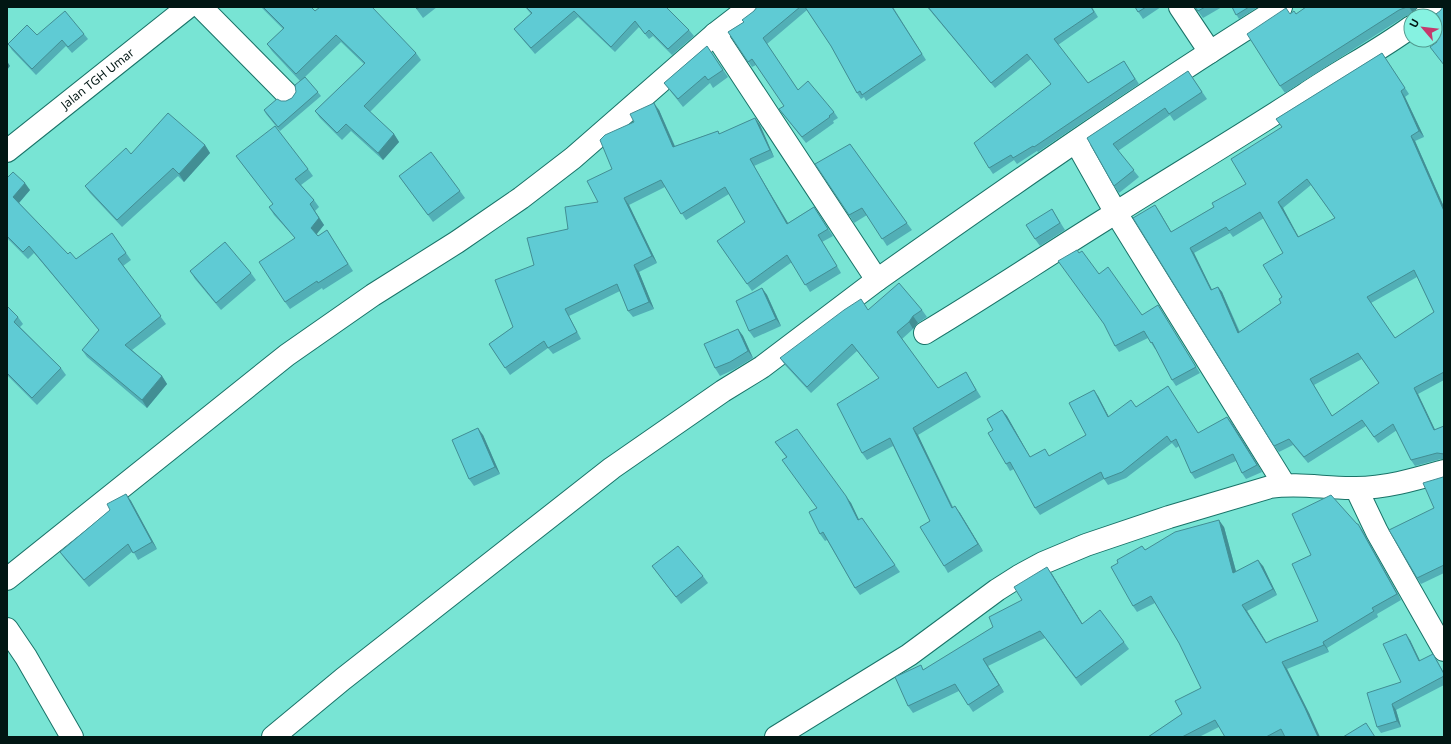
<svg xmlns="http://www.w3.org/2000/svg" width="1451" height="744" font-family="'Noto Sans',sans-serif">
<style>
.lines{fill:none;stroke-linecap:round;stroke-linejoin:round}
.minor-casing{stroke:#197368;stroke-width:24}
.primary-casing{stroke:#197368;stroke-width:24}
.minor{stroke:#fff;stroke-width:22}
.primary{stroke:#fff;stroke-width:22}
.wall{fill:#52afb6;fill-rule:evenodd}
.shaded-wall{fill:#428e94}
.building{fill:#5fcbd4;stroke:#428e94;fill-rule:evenodd}
.labels{text-anchor:middle;stroke-width:3;stroke-linejoin:round;paint-order:stroke}
.street-label{font-size:12px;fill:#011613;stroke:#86f2e1}
</style>
<rect width="100%" height="100%" fill="#78e4d4"/>
<g class="lines">
<!-- minor casing -->
<g class="minor-casing">
<g id="minor">
<polyline points="201,7 286,93"/>
<polyline points="1180,7 1210,52"/>
<polyline points="1425,16 1437,7"/>
<polyline points="1076,142 1116,213 1284,484"/>
<path d="M877,280C1010,186 1143,93 1281,7"/>
<path d="M925,333C990,294 1052,252 1117,212C1179,173 1242,135 1304,95C1339,71 1377,52 1411,27"/>
<polyline points="1356,488 1377,532 1444,650"/>
<polyline points="7,579 287,355 373,295 457,242 521,198 573,158 715,34 750,7"/>
<polyline points="7,629 26,657 72,737"/>
<polyline points="273,737 343,679 612,468 723,391 762,367 877,280 715,34"/>
<path d="M776,737L909,655L997,590L1019,576L1043,563L1086,545L1169,517L1270,487C1299,482 1327,489 1356,488C1386,488 1416,479 1444,471"/>
</g>
</g>
<!-- primary casing -->
<g class="primary-casing">
<g id="primary">
<path id="s1" d="M7,151L188,7"/>
</g>
</g>
<!-- minor -->
<use href="#minor" class="minor"/>
<!-- primary -->
<use href="#primary" class="primary"/>
</g>
<!-- wall -->
<g class="wall">
<polygon points="261,7 311,7 315,11 416,53 421,60 370,112 394,134 399,142 383,160 351,131 342,140 320,118 315,111 364,64 341,42 305,77 321,96 280,131 266,114 264,110 281,101 286,101 292,98 296,92 300,81 272,51 267,44 283,29"/>
<polygon points="415,7 437,7 423,18"/>
<polygon points="525,7 666,7 689,30 694,36 672,55 653,36 649,39 639,27 615,52 578,17 535,54 518,34 514,29 531,14"/>
<polygon points="757,7 893,7 926,60 866,101 864,97 861,99 857,93 831,46 807,10 767,44 798,90 834,112 838,118 833,121 834,123 806,143 779,109 784,106 756,65 752,67 728,32 744,22"/>
<polygon points="927,7 1092,7 1098,17 1058,45 1088,83 1124,61 1139,84 1038,152 1037,151 1017,164 1014,160 993,174 989,168 1051,84 1031,59 995,88"/>
<polygon points="1135,7 1161,7 1143,19"/>
<polygon points="1195,7 1222,7 1203,18"/>
<polygon points="1232,7 1258,7 1239,19"/>
<polygon points="1317,7 1417,7 1413,13 1404,17 1285,93 1280,86 1290,14 1296,14"/>
<polygon points="84,34 88,39 72,53 66,46 36,75 12,50 8,44 37,35"/>
<polygon points="707,46 728,77 713,88 710,83 683,107 664,83"/>
<path d="M1382,53L1409,94L1405,97L1424,137L1415,141L1444,207V380L1418,394L1435,430L1444,426V459H1441L1415,466L1411,460L1397,430L1378,443L1366,426L1308,463L1293,445L1279,452L1274,446L1159,211L1171,232L1214,207L1246,184L1282,127L1276,119ZM1311,185L1335,218L1298,237L1283,208ZM1264,218L1283,253L1281,303L1240,332L1222,292L1218,287L1212,290L1194,253L1230,233L1233,237ZM1417,277L1434,312L1395,338L1371,303ZM1362,359L1379,383L1332,416L1314,385Z"/>
<polygon points="1188,71 1207,99 1174,121 1170,115 1118,151 1139,177 1119,193 1114,186 1087,138"/>
<polygon points="659,110 675,146 718,131 720,134 755,118 760,125 774,157 754,166 788,223 814,207 833,236 822,242 841,273 810,292 792,262 752,291 717,241 745,222 729,194 686,220 665,187 629,205 657,263 639,272 654,309 633,317 628,311 620,291 569,316 581,339 553,354 548,348 510,375 489,344 513,327 534,265 568,229 598,202 612,169 634,122"/>
<polygon points="850,144 912,230 887,246 867,215 854,223 849,215"/>
<polygon points="205,145 210,153 184,182 178,176 122,227 90,193 85,186 131,154"/>
<polygon points="236,156 308,169 313,176 301,185 314,200 319,207 315,211 324,225 316,234 318,236 327,230 353,271 323,290 322,288 290,309 285,302 295,238 274,215 269,207 273,204"/>
<polygon points="399,176 460,191 465,198 433,222"/>
<polygon points="7,178 30,190 19,203 68,254 76,259 112,233 131,260 123,266 166,324 132,350 162,376 167,384 147,408 87,357 82,350 99,330 34,253 28,259 7,238"/>
<polygon points="1052,209 1065,230 1040,246 1035,239"/>
<polygon points="1080,253 1099,274 1142,315 1162,312 1200,373 1176,386 1172,380 1156,349 1155,349 1148,338 1119,352 1115,346"/>
<polygon points="190,271 251,273 256,280 221,310 195,279"/>
<polygon points="762,288 767,295 781,326 754,338 749,331"/>
<polygon points="7,306 18,317 23,324 20,327 61,368 66,375 37,405 7,375"/>
<polygon points="868,310 922,310 927,317 918,323 913,329 902,339 938,388 970,379 981,397 918,435 953,507 960,513 983,551 948,573 944,566 930,521 893,446 867,460 862,453 879,378 857,351 811,393 785,365 780,358"/>
<polygon points="738,329 743,336 753,358 735,369 720,376 715,368"/>
<polygon points="1168,386 1198,433 1232,423 1262,472 1246,479 1242,473 1236,461 1195,479 1191,473 1179,446 1176,448 1172,443 1126,478 1108,485 1104,479 1040,515 1035,508 1014,469 1010,471 1006,464 993,430 1002,410 1007,416 1030,457 1050,456 1086,435 1098,396 1109,417 1136,407"/>
<polygon points="483,435 500,474 474,486 469,479"/>
<polygon points="775,442 851,503 859,520 862,518 900,572 860,595 855,588 827,540 825,541 820,534 817,508 786,457"/>
<polygon points="1444,477 1444,573 1421,584 1417,578 1434,508"/>
<polygon points="126,494 131,501 157,549 138,560 133,551 89,587 65,559 60,552 110,510"/>
<polygon points="1357,524 1362,530 1401,600 1377,614 1378,617 1327,648 1329,652 1287,669 1310,715 1283,737 1225,737 1219,727 1199,737 1148,737 1182,714 1201,688 1179,643 1155,603 1137,612 1133,606 1118,563 1142,546 1145,550 1224,527 1236,571 1263,566 1277,595 1247,611 1267,643 1318,621 1311,555"/>
<polygon points="652,566 703,576 708,583 681,604"/>
<polygon points="1052,574 1082,624 1124,642 1129,649 1081,686 1045,638 988,666 1004,692 973,712 959,691 913,713 908,706 924,670 993,627 1022,600"/>
<polygon points="1410,640 1420,661 1437,660 1444,673 1444,685 1396,710 1401,727 1381,733 1377,727 1401,682"/>
</g>
<!-- shaded-wall -->
<g class="shaded-wall">
<polygon points="1409,7 1417,7 1413,13"/>
<polygon points="7,61 10,66 7,70"/>
<polygon points="1401,91 1405,97 1424,137 1419,131"/>
<polygon points="654,103 659,110 678,154 673,147"/>
<polygon points="755,118 760,125 774,157 770,150"/>
<polygon points="394,134 399,142 383,160 378,153"/>
<polygon points="1411,136 1415,141 1444,207 1444,211"/>
<polygon points="205,145 210,153 184,182 179,174"/>
<polygon points="750,159 754,166 792,230 787,224"/>
<polygon points="25,183 30,190 18,204 13,197"/>
<polygon points="624,198 629,205 657,263 652,256"/>
<polygon points="1278,202 1283,208 1302,243 1298,237"/>
<polygon points="310,204 324,225 316,235 311,228"/>
<polygon points="1155,205 1159,211 1175,238 1171,232"/>
<polygon points="818,235 822,242 841,273 837,266"/>
<polygon points="1190,248 1194,253 1215,296 1211,290"/>
<polygon points="634,265 639,272 654,309 649,302"/>
<polygon points="1218,287 1222,292 1242,339 1238,333"/>
<polygon points="762,288 767,295 781,326 776,319"/>
<polygon points="913,316 918,323 913,329 909,322"/>
<polygon points="738,329 743,336 753,358 748,351"/>
<polygon points="162,376 167,384 147,408 142,400"/>
<polygon points="1414,388 1418,394 1438,436 1434,430"/>
<polygon points="1094,390 1098,396 1112,423 1108,417"/>
<polygon points="1002,410 1007,416 1034,464 1030,457"/>
<polygon points="1227,417 1232,423 1262,472 1257,465"/>
<polygon points="478,428 483,435 500,474 495,467"/>
<polygon points="913,428 918,435 956,515 952,508"/>
<polygon points="126,494 131,501 157,549 152,542"/>
<polygon points="846,496 851,503 863,528 858,520"/>
<polygon points="955,506 960,513 983,551 978,544"/>
<polygon points="1219,520 1224,527 1238,579 1233,573"/>
<polygon points="1358,524 1362,530 1401,600 1397,594"/>
<polygon points="1258,560 1263,566 1277,595 1273,589"/>
<polygon points="1047,567 1052,574 1087,631 1082,624"/>
<polygon points="1242,605 1247,611 1271,650 1266,643"/>
<polygon points="1406,634 1410,640 1423,667 1419,661"/>
<polygon points="1323,642 1327,648 1329,652 1324,645"/>
<polygon points="983,659 988,666 1004,692 999,685"/>
<polygon points="1282,662 1287,669 1310,715 1320,737 1318,737"/>
<polygon points="1392,704 1396,710 1401,727 1397,721"/>
</g>
<!-- building -->
<g class="building">
<polygon points="263,7 311,7 315,11 320,7 372,7 416,53 364,106 394,134 378,153 346,124 337,133 315,111 365,63 336,35 296,74 267,44 284,28"/>
<polygon points="415,7 420,7 417,9"/>
<polygon points="526,7 666,7 689,30 668,49 649,30 645,34 635,21 611,47 574,11 531,48 514,29 532,13"/>
<polygon points="757,7 800,7 763,38 798,90 808,81 834,112 829,116 830,117 802,137 779,109 784,106 752,59 748,62 728,32 744,22 742,20 754,11"/>
<polygon points="805,7 892,7 922,54 862,95 860,91 857,93 831,46"/>
<polygon points="928,7 1091,7 1094,12 1054,39 1088,83 1124,61 1135,79 1034,147 1033,146 1013,158 1011,155 989,168 974,143 1051,84 1027,54 991,83"/>
<polygon points="1135,7 1146,7 1138,12"/>
<polygon points="1195,7 1205,7 1198,11"/>
<polygon points="1232,7 1249,7 1236,15"/>
<polygon points="1306,7 1316,7 1316,8 1317,7 1407,7 1399,10 1280,86 1247,34 1286,8 1290,14 1294,11 1296,14"/>
<polygon points="1443,7 1444,7 1444,65 1430,47 1437,42 1435,39 1435,16 1433,16 1440,11"/>
<polygon points="65,11 84,34 68,47 62,40 32,69 8,44 27,25 37,35"/>
<polygon points="707,46 723,70 708,80 705,76 678,99 664,83"/>
<path d="M1382,53L1405,88L1401,91L1419,131L1411,136L1444,211V372L1414,388L1434,430L1444,426V454L1437,453L1411,460L1393,424L1374,437L1362,420L1304,457L1289,439L1274,446L1133,218L1155,205L1171,232L1214,207L1212,203L1246,184L1231,159L1282,127L1276,119ZM1307,179L1335,218L1298,237L1278,202ZM1260,212L1283,253L1263,265L1282,297L1279,299L1281,303L1238,333L1218,287L1211,290L1190,248L1226,227L1229,231ZM1414,270L1434,312L1395,338L1367,297ZM1358,353L1379,383L1332,416L1310,379Z"/>
<polygon points="1188,71 1202,92 1169,114 1165,108 1113,144 1134,170 1114,186 1087,138"/>
<polygon points="305,77 318,92 278,127 264,110 277,99 281,101 286,101 292,98 296,92 295,85"/>
<polygon points="654,103 673,147 718,131 719,134 755,118 770,150 750,159 787,224 814,207 828,229 818,235 837,266 805,285 787,255 747,284 717,241 745,222 725,187 681,214 661,180 624,198 652,256 634,265 649,302 628,311 617,284 565,309 577,332 548,348 544,341 505,368 489,344 513,327 495,280 534,265 527,238 568,229 565,207 598,202 587,181 612,169 600,140 605,135 634,122 630,114"/>
<polygon points="168,113 205,145 179,174 173,168 117,220 85,186 126,148 131,154"/>
<polygon points="275,126 308,169 295,179 314,200 310,204 319,218 311,228 318,236 327,230 348,264 318,283 317,281 285,302 259,262 295,238 269,207 273,204 236,156"/>
<polygon points="850,144 907,223 882,239 862,208 849,215 815,164"/>
<polygon points="431,152 460,191 428,215 399,176"/>
<polygon points="13,172 25,183 13,197 68,254 70,252 76,259 112,233 126,253 118,259 161,316 125,345 162,376 142,400 82,350 99,330 29,246 23,252 7,236 7,178"/>
<polygon points="1052,209 1060,223 1035,239 1026,225"/>
<polygon points="225,242 251,273 216,303 190,271"/>
<polygon points="1077,250 1079,253 1082,251 1099,274 1108,267 1142,315 1158,305 1196,367 1172,380 1152,342 1151,343 1144,331 1115,346 1104,324 1058,261"/>
<polygon points="899,283 922,310 913,316 909,322 897,332 938,388 966,372 976,390 913,428 952,508 955,506 978,544 944,566 920,527 930,521 890,438 862,453 837,404 879,378 852,344 807,387 780,358 844,310 861,299 868,310"/>
<polygon points="762,288 776,319 749,331 736,301"/>
<polygon points="7,306 18,317 14,322 61,368 32,398 7,373"/>
<polygon points="738,329 748,351 730,362 715,368 704,344"/>
<polygon points="1168,386 1198,433 1227,417 1257,465 1242,473 1233,454 1191,473 1176,439 1171,442 1167,436 1122,472 1104,479 1101,472 1035,508 1010,462 1006,464 988,433 993,430 987,419 1002,410 1030,457 1045,449 1049,456 1086,435 1069,403 1094,390 1108,417 1131,400 1136,407"/>
<polygon points="478,428 495,467 469,479 452,440"/>
<polygon points="797,429 846,496 858,520 862,518 895,565 855,588 823,532 820,534 809,512 817,508 782,460 787,457 775,442"/>
<polygon points="1443,477 1444,477 1444,565 1417,578 1389,530 1434,508 1423,483"/>
<polygon points="126,494 152,542 133,553 128,544 84,580 60,552 110,510 107,504"/>
<polygon points="1331,495 1357,524 1358,524 1397,594 1372,608 1374,611 1323,642 1324,645 1282,662 1305,708 1318,737 1285,737 1281,729 1266,737 1225,737 1215,720 1182,737 1148,737 1182,714 1175,701 1201,688 1179,643 1151,596 1133,606 1111,567 1118,563 1117,560 1142,546 1145,550 1175,532 1219,520 1233,573 1258,560 1273,589 1242,605 1266,643 1274,639 1318,621 1292,564 1311,555 1292,514"/>
<polygon points="678,546 703,576 676,597 652,566"/>
<polygon points="1047,567 1082,624 1100,610 1124,642 1076,678 1040,631 983,659 999,685 968,705 955,684 908,706 895,677 921,665 923,670 993,627 989,617 1022,600 1014,587"/>
<polygon points="1406,634 1419,661 1433,654 1444,674 1444,676 1392,704 1397,721 1377,727 1367,693 1401,682 1383,644"/>
<polygon points="1366,723 1375,737 1343,737"/>
</g>
<g class="labels">
<!-- street labels -->
<g class="street-label">
<text dy="4" stroke="none"><textPath href="#s1" startOffset="116">Jalan TGH Umar</textPath></text>
</g>
</g>
<!-- border -->
<rect width="1451" height="744" fill="none" stroke="#011613" stroke-width="16"/>
<!-- north arrow -->
<g transform="translate(1423 28) rotate(298)"><circle r="19" fill="#86f2e1" stroke="#519a8f"/>
<path d="M0-3L7 15L0 10L-7 15Z" fill="#c5396c"/>
<text y="-6" font-size="11" font-weight="bold" text-anchor="middle" fill="#011613">U</text>
</g>
</svg>
